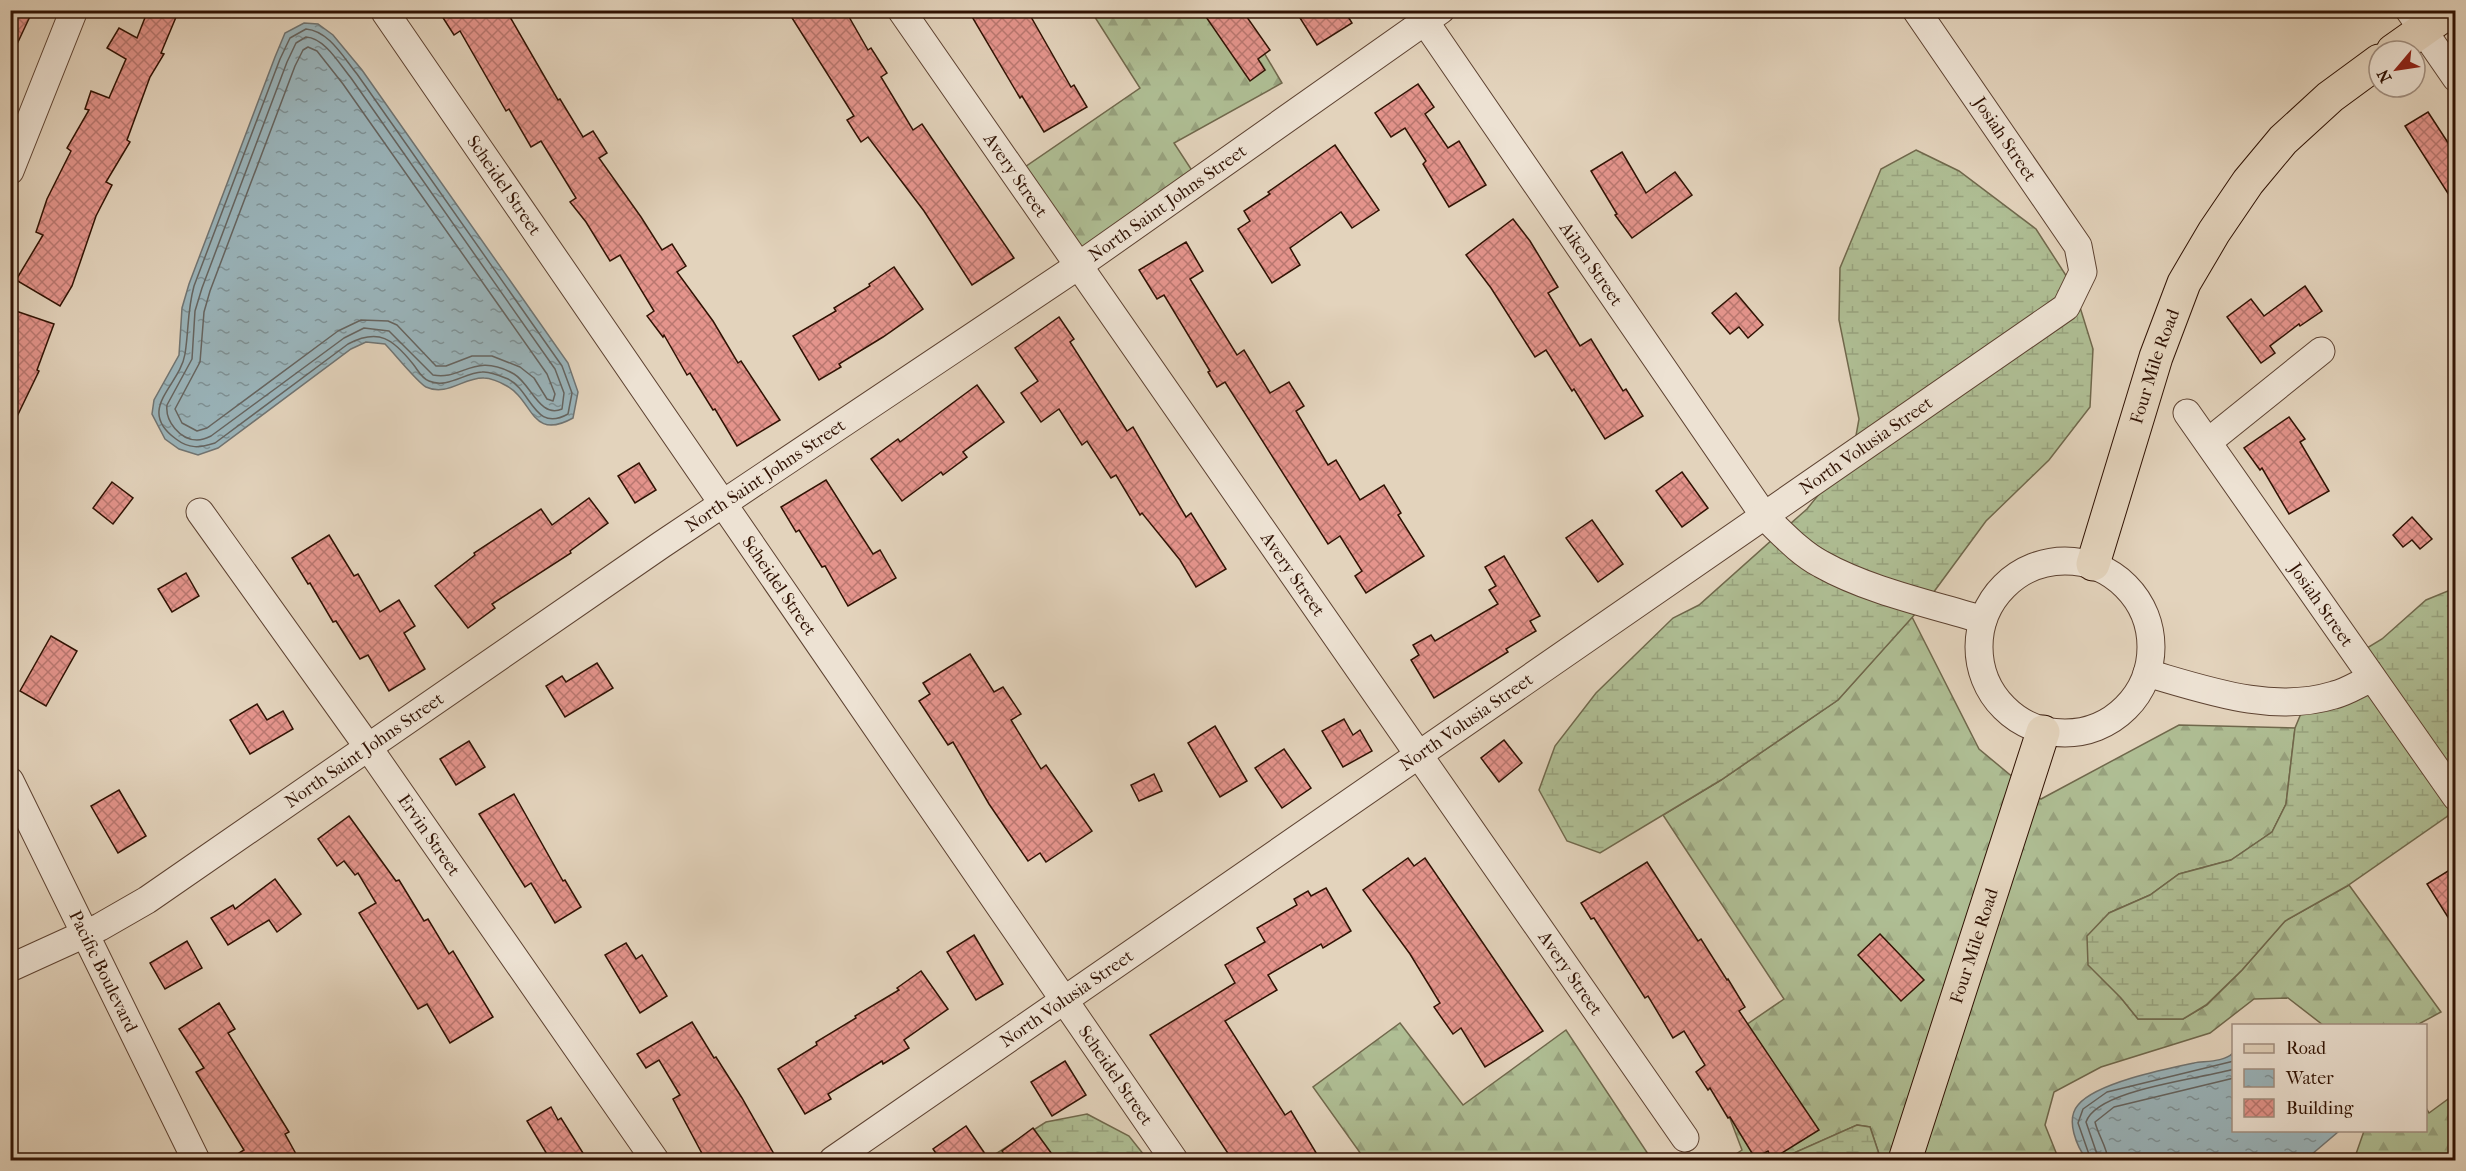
<svg xmlns="http://www.w3.org/2000/svg" width="2466" height="1171" font-family="'IM FELL French Canon',serif">
<style>
.forest{fill:url(#forest-firs);stroke:#70684c;stroke-width:1.5}
.wetland{fill:url(#wetland-marsh);stroke:#70684c;stroke-width:1.5}
.water{fill:url(#water-ripples);stroke:#707472;stroke-width:1.5}
.lines{fill:none;stroke-linecap:round;stroke-linejoin:round}
.shore{stroke:#656460;stroke-width:1.5}
.building{fill:url(#building-cross-hatch);stroke:#301203;stroke-width:1.5}
.minor-casing{stroke:#5d4231;stroke-width:29}
.major-casing{stroke:#301203;stroke-width:35}
.minor{stroke:#ede2d3;stroke-width:27}
.major{stroke:#e3d3bc;stroke-width:33}
.labels{text-anchor:middle;stroke-width:6;stroke-linejoin:round;paint-order:stroke}
.street-label{font-size:18px;fill:#301203;stroke:#ede2d3}
</style>
<defs>
<pattern id="forest-firs" width="22" height="20" patternUnits="userSpaceOnUse" patternTransform="scale(1.5)"><rect width="22" height="20" fill="#afbe94"/><path d="M5 1l3.5 6h-7zM16 11l3.5 6h-7z" fill="#97a27e"/></pattern>
<pattern id="wetland-marsh" width="20" height="14" patternUnits="userSpaceOnUse" patternTransform="scale(1.5)"><rect width="20" height="14" fill="#afbe94"/><path d="M1 5h8M5 5V1M11 12h8M15 12V8" fill="none" stroke="#97a27e"/></pattern>
<pattern id="water-ripples" width="26" height="14" patternUnits="userSpaceOnUse" patternTransform="scale(1.5)"><rect width="26" height="14" fill="#9ab5bc"/><path d="M2 4q2-2 4 0t4 0M15 11q2-2 4 0t4 0" fill="none" stroke="#7e9297"/></pattern>
<pattern id="building-cross-hatch" width="8" height="8" patternUnits="userSpaceOnUse" patternTransform="scale(1.5)"><rect width="8" height="8" fill="#e4948c"/><path d="M0 0l8 8M0 8l8-8" fill="none" stroke="#b97770"/></pattern>
</defs>
<rect width="100%" height="100%" fill="#e3d3bc"/>
<filter id="stains"><feTurbulence type="fractalNoise" baseFrequency=".00333" numOctaves="4"/><feColorMatrix values="0 0 0 0 .2 0 0 0 0 .09 0 0 0 0 .02 0 0 0 .5 -.17"/></filter>
<radialGradient id="worn" r=".72"><stop offset=".6" stop-color="#630" stop-opacity="0"/><stop offset="1" stop-color="#630" stop-opacity=".3"/></radialGradient>
<!-- forest -->
<g class="forest">
<polygon points="1091,11 1245,11 1241,14 1282,83 1174,143 1193,172 1082,250 1025,167 1140,88"/>
<polygon points="1912,617 1979,749 2015,779 1892,1160 1881,1160 1870,1127 1857,1125 1778,1160 1727,1160 1742,1150 1705,1053 1784,999 1663,815 1721,780 1838,700"/>
<polygon points="2179,725 2295,728 2286,804 2272,832 2231,860 2179,874 2150,895 2109,913 2121,998 2138,1019 2183,1019 2207,1005 2242,970 2285,921 2349,885 2441,1012 2417,1025 2323,1025 2288,998 2254,999 2210,1033 2101,1067 2054,1092 2045,1125 2059,1160 1916,1160 2034,794 2041,799"/>
<polygon points="1400,1023 1463,1105 1566,1030 1652,1160 1332,1160 1338,1155 1361,1154 1313,1087"/>
<polygon points="2455,1094 2455,1147 2440,1160 2346,1160 2356,1154 2364,1131 2426,1130 2426,1108 2429,1113"/>
</g>
<!-- wetland -->
<g class="wetland">
<polygon points="1916,150 1959,171 2036,229 2067,277 2056,300 1855,441 1859,419 1839,320 1840,268 1881,169"/>
<path d="M2079,304L2093,349L2090,407L2049,460L1986,521L1933,593C1879,576 1832,564 1790,524L1807,509L1824,488Z"/>
<polygon points="1772,540 1917,612 1838,700 1721,780 1600,853 1567,841 1539,790 1555,746 1596,693 1673,618 1699,605"/>
<polygon points="2455,588 2455,776 2383,672 2379,663 2377,664 2367,648 2382,639 2426,600"/>
<polygon points="2367,692 2452,813 2347,886 2285,921 2242,970 2206,1005 2183,1019 2138,1019 2121,998 2088,965 2087,936 2109,913 2150,895 2179,874 2231,860 2272,832 2286,804 2295,728 2302,711"/>
<polygon points="1087,1114 1129,1136 1148,1160 986,1160 1046,1122"/>
<polygon points="1857,1125 1870,1127 1881,1160 1778,1160"/>
</g>
<!-- water -->
<g class="water">
<path d="M304,23L318,24L333,35L362,70L568,363L578,392L573,418C530,442 534,399 505,385C500,382 490,378 484,378C464,377 447,397 426,387C417,382 394,353 385,344L366,342L351,349L218,448L198,455L179,449L165,439L152,414L154,400L179,355L182,308L189,284L275,57L285,33Z"/>
<path d="M2233,1053L2234,1130L2338,1132L2305,1160H2087C2077,1147 2065,1120 2078,1105C2096,1083 2165,1069 2194,1063C2206,1061 2224,1062 2233,1053Z"/>
</g>
<g class="lines">
<!-- shore -->
<g class="shore">
<path d="M306,29C329,31 343,57 357,74L562,366L572,393L568,414C534,433 532,391 508,379C501,376 490,371 482,372C464,373 447,389 429,381C421,378 418,370 413,364C393,339 379,328 348,344L215,443C200,448 189,449 176,439C135,409 180,386 185,354C189,329 187,312 194,286L280,59L290,38Z"/>
<path d="M306,37C325,38 340,65 351,78L555,369L564,393L562,409C540,419 531,384 514,374C474,351 462,381 433,375L389,331L364,328L344,338L211,436C207,438 201,440 197,440C180,440 165,421 167,405L192,359L195,311L202,288L287,62L296,43Z"/>
<polygon points="308,47 317,51 343,84 547,374 555,394 553,401 547,399 534,378 520,367 492,356 472,356 446,366 436,366 397,325 388,321 361,320 338,331 207,428 197,431 182,423 175,409 200,362 204,312 210,291 295,66 303,50"/>
<polyline points="2091,1160 2078,1123 2083,1109 2107,1092 2234,1061"/>
<path d="M2099,1160L2086,1122C2097,1089 2201,1079 2234,1069"/>
<path d="M2108,1160C2107,1147 2098,1135 2095,1122L2114,1107L2234,1078"/>
</g>
</g>
<!-- building -->
<g class="building">
<polygon points="10,10 33,10 10,59"/>
<polygon points="148,10 179,10 161,53 164,54 150,77 127,140 130,142 106,182 112,185 96,216 72,286 60,306 16,280 43,235 36,232 47,199 71,151 67,148 89,110 85,109 91,91 109,98 126,59 107,48 119,28 137,38"/>
<polygon points="438,10 506,10 558,100 560,99 583,137 593,131 607,153 599,158 641,217 662,250 672,244 686,266 677,272 713,321 738,363 741,361 780,420 737,446 715,409 713,410 690,373 687,375 664,335 663,337 647,316 654,311 620,255 610,261 586,222 570,202 576,198 541,141 531,147 509,109 506,111 460,31 454,35"/>
<polygon points="787,10 845,10 868,50 871,48 887,73 881,77 913,130 922,124 1014,258 972,285 924,211 868,137 861,142 847,120 854,116"/>
<polygon points="968,10 1027,10 1071,87 1074,85 1087,107 1044,132 1022,96 1020,98"/>
<polygon points="1215,10 1242,10 1270,50 1258,59 1265,70 1250,81 1206,17"/>
<polygon points="1295,10 1344,10 1352,23 1317,45"/>
<polygon points="1418,84 1434,107 1425,114 1448,148 1459,141 1486,185 1449,207 1423,164 1426,161 1405,128 1391,137 1375,113"/>
<polygon points="2428,112 2456,155 2456,206 2405,126"/>
<polygon points="1335,145 1379,210 1352,228 1341,212 1290,248 1300,265 1272,283 1238,229 1250,221 1244,211 1270,194 1268,192"/>
<polygon points="1622,152 1646,193 1675,172 1692,195 1632,238 1615,215 1617,214 1591,171"/>
<polygon points="1513,219 1530,241 1558,287 1548,293 1580,346 1591,339 1623,391 1626,389 1643,416 1605,439 1574,389 1572,391 1546,350 1535,357 1491,288 1466,255"/>
<polygon points="1186,242 1203,271 1190,279 1237,355 1244,350 1270,393 1289,382 1304,406 1296,411 1328,465 1336,460 1360,500 1384,485 1401,513 1398,515 1424,556 1366,593 1355,576 1362,571 1340,536 1328,544 1225,382 1217,387 1208,372 1210,371 1164,295 1157,299 1139,270"/>
<polygon points="894,267 923,309 883,337 839,364 841,367 819,380 793,336 836,311 834,308 870,286 869,284"/>
<polygon points="2305,286 2322,311 2300,326 2299,324 2270,346 2275,353 2261,363 2227,317 2251,299 2264,316"/>
<polygon points="1736,293 1763,325 1748,338 1739,327 1730,334 1712,313"/>
<polygon points="10,309 54,324 37,370 39,371 10,431"/>
<polygon points="1059,317 1074,339 1070,342 1127,431 1133,427 1186,517 1191,513 1226,569 1196,587 1180,560 1142,513 1140,515 1116,475 1111,478 1087,441 1082,445 1059,409 1041,422 1021,393 1038,381 1015,348"/>
<polygon points="977,385 1004,422 963,452 967,457 943,475 941,472 902,501 871,459 898,439 900,442"/>
<polygon points="2289,417 2305,439 2300,442 2329,491 2289,514 2262,468 2260,470 2244,448"/>
<polygon points="639,463 656,490 635,503 618,476"/>
<polygon points="1682,472 1708,508 1682,527 1656,491"/>
<polygon points="826,480 873,554 880,550 896,578 848,606 825,566 822,567 799,530 796,532 781,507"/>
<polygon points="112,482 133,498 113,524 93,508"/>
<polygon points="589,498 608,523 570,551 571,553 492,604 495,608 468,628 435,586 475,555 474,553 541,509 552,525"/>
<polygon points="2412,517 2432,539 2420,549 2412,540 2403,547 2393,535"/>
<polygon points="1592,520 1623,564 1598,582 1566,538"/>
<polygon points="329,535 354,576 358,574 380,612 399,600 415,626 404,633 425,669 389,691 368,655 360,659 336,621 333,622 310,583 308,584 292,558"/>
<polygon points="1504,556 1540,616 1530,621 1536,631 1506,649 1508,652 1434,698 1411,660 1419,655 1413,645 1431,635 1435,641 1498,604 1489,590 1496,586 1485,567"/>
<polygon points="186,573 199,596 172,612 158,589"/>
<polygon points="51,636 77,651 46,706 20,691"/>
<polygon points="970,654 994,692 1003,687 1021,714 1011,720 1041,769 1046,765 1092,831 1046,862 1040,853 1028,861 989,804 953,742 948,745 919,701 930,694 923,683"/>
<polygon points="597,663 613,688 565,717 546,686 562,676 566,682"/>
<polygon points="257,704 267,720 283,711 293,729 250,754 230,720"/>
<polygon points="1344,719 1353,735 1360,730 1372,751 1343,767 1322,731"/>
<polygon points="1215,726 1247,781 1220,797 1188,743"/>
<polygon points="1504,740 1522,763 1499,782 1481,758"/>
<polygon points="469,741 485,767 456,785 440,759"/>
<polygon points="1284,749 1311,788 1282,808 1255,768"/>
<polygon points="1154,774 1162,791 1139,801 1131,785"/>
<polygon points="119,790 146,836 118,853 91,806"/>
<polygon points="514,794 563,881 565,880 581,907 555,923 531,883 525,887 479,814"/>
<polygon points="349,816 396,881 399,880 424,921 428,919 449,954 453,951 493,1017 450,1043 427,1004 418,1009 359,913 376,903 358,873 355,875 344,861 337,866 318,839"/>
<polygon points="1408,858 1414,866 1425,858 1543,1031 1485,1067 1461,1028 1453,1034 1434,1007 1440,1003 1410,954 1363,890"/>
<polygon points="1647,862 1698,941 1701,939 1727,980 1728,979 1745,1007 1739,1011 1819,1130 1772,1159 1768,1151 1755,1158 1730,1117 1728,1118 1710,1088 1708,1090 1696,1072 1705,1065 1684,1031 1673,1038 1648,996 1645,998 1594,918 1591,919 1581,903"/>
<polygon points="2456,866 2456,930 2427,884"/>
<polygon points="275,879 301,914 277,932 269,920 228,945 211,918 233,905 235,909"/>
<polygon points="1326,888 1351,931 1323,948 1321,944 1268,975 1277,990 1225,1021 1285,1115 1291,1111 1321,1161 1233,1161 1150,1035 1235,983 1225,965 1265,942 1257,928 1297,905 1294,899 1308,891 1311,896"/>
<polygon points="1880,934 1924,980 1901,1001 1858,955"/>
<polygon points="974,935 1003,984 976,1000 947,952"/>
<polygon points="187,941 202,968 165,989 150,963"/>
<polygon points="626,943 636,959 642,955 667,996 640,1013 605,955"/>
<polygon points="921,971 948,1009 904,1040 909,1048 883,1064 882,1061 828,1094 831,1099 805,1114 778,1069 817,1045 816,1042 856,1018 855,1016 899,990 897,988"/>
<polygon points="219,1003 235,1029 228,1033 289,1132 285,1134 296,1154 286,1161 226,1161 244,1150 196,1072 204,1068 179,1029"/>
<polygon points="692,1022 714,1058 716,1057 742,1098 778,1161 706,1161 673,1099 680,1095 659,1060 646,1068 637,1054"/>
<polygon points="1065,1061 1086,1095 1052,1116 1031,1082"/>
<polygon points="551,1107 558,1120 561,1118 583,1153 571,1161 551,1161 527,1121"/>
<polygon points="966,1126 990,1161 941,1161 933,1149"/>
<polygon points="1033,1128 1057,1161 1009,1161 1002,1151"/>
</g>
<g class="lines">
<!-- minor casing -->
<g class="minor-casing">
<g id="minor">
<path id="s1" d="M387,10L385,12L1174,1160"/>
<path id="s2" d="M901,10L1685,1138"/>
<path id="s3" d="M1417,10L1765,517C1782,533 1800,553 1821,564C1869,591 1931,604 1983,620"/>
<polyline points="2409,10 2456,78"/>
<polyline points="10,171 74,10"/>
<path id="s4" d="M2187,413L2456,797"/>
<polyline points="2208,442 2321,351"/>
<path id="s5" d="M200,512L368,747L655,1160"/>
<circle cx="2065" cy="647" r="86"/>
<path d="M2147,673C2206,690 2272,714 2334,695C2347,692 2360,683 2372,678"/>
<path id="s6" d="M10,781L196,1160"/>
<path id="s7" d="M10,968L100,927L147,900L661,545L1078,266L1441,10"/>
<path id="s8" d="M833,1160L2066,307L2083,272L2078,246L1916,10"/>
</g>
</g>
<!-- major casing -->
<g class="major-casing">
<g id="major">
<polyline points="2393,51 2451,10"/>
<path id="s9" d="M2093,564L2156,357L2184,283L2214,232L2248,182L2283,140L2330,97L2379,61"/>
<path id="s10" d="M1905,1160L2043,732"/>
</g>
</g>
<!-- minor -->
<use href="#minor" class="minor"/>
<!-- major -->
<use href="#major" class="major"/>
</g>
<g class="labels">
<!-- street labels -->
<g class="street-label">
<text transform="translate(2005 139) rotate(56)" y="6">Josiah Street</text>
<text dy="6" stroke="none"><textPath href="#s2" startOffset="201">Avery Street</textPath></text>
<text dy="6" stroke="none"><textPath href="#s1" startOffset="213">Scheidel Street</textPath></text>
<text dy="6" stroke="none"><textPath href="#s7" startOffset="1389">North Saint Johns Street</textPath></text>
<text dy="6" stroke="none"><textPath href="#s3" startOffset="308">Aiken Street</textPath></text>
<text dy="6" stroke="none"><textPath href="#s9" startOffset="207">Four Mile Road</textPath></text>
<text dy="6" stroke="none"><textPath href="#s8" startOffset="1256">North Volusia Street</textPath></text>
<text dy="6" stroke="none"><textPath href="#s7" startOffset="903">North Saint Johns Street</textPath></text>
<text dy="6" stroke="none"><textPath href="#s2" startOffset="687">Avery Street</textPath></text>
<text dy="6" stroke="none"><textPath href="#s1" startOffset="699">Scheidel Street</textPath></text>
<text dy="6" stroke="none"><textPath href="#s4" startOffset="234">Josiah Street</textPath></text>
<text dy="6" stroke="none"><textPath href="#s8" startOffset="770">North Volusia Street</textPath></text>
<text dy="6" stroke="none"><textPath href="#s7" startOffset="417">North Saint Johns Street</textPath></text>
<text dy="6" stroke="none"><textPath href="#s5" startOffset="396">Ervin Street</textPath></text>
<text dy="6" stroke="none"><textPath href="#s10" startOffset="225">Four Mile Road</textPath></text>
<text dy="6" stroke="none"><textPath href="#s6" startOffset="212">Pacific Boulevard</textPath></text>
<text dy="6" stroke="none"><textPath href="#s2" startOffset="1173">Avery Street</textPath></text>
<text dy="6" stroke="none"><textPath href="#s8" startOffset="284">North Volusia Street</textPath></text>
<text dy="6" stroke="none"><textPath href="#s1" startOffset="1293">Scheidel Street</textPath></text>
</g>
</g>
<!-- margin -->
<rect width="2466" height="1171" fill="none" stroke="#e3d3bc" stroke-width="36"/>
<rect x="12" y="12" width="2442" height="1147" fill="none" stroke="#301203" stroke-width="3"/>
<rect x="18" y="18" width="2430" height="1135" fill="none" stroke="#301203" stroke-width="1.5"/>
<!-- legend -->
<rect x="2232" y="1024" width="195" height="108" fill="#ede2d3" stroke="#a18f80" stroke-width="1.5"/>
<rect x="2244" y="1044" width="30" height="9" fill="#e3d3bc" stroke="#a18f80" stroke-width="1.5"/>
<text x="2286" y="1054" font-size="18" fill="#301203">Road</text>
<rect x="2244" y="1069" width="30" height="18" fill="url(#water-ripples)" stroke="#a18f80" stroke-width="1.5"/>
<text x="2286" y="1084" font-size="18" fill="#301203">Water</text>
<rect x="2244" y="1099" width="30" height="18" fill="url(#building-cross-hatch)" stroke="#a18f80" stroke-width="1.5"/>
<text x="2286" y="1114" font-size="18" fill="#301203">Building</text>
<!-- north arrow -->
<g transform="translate(2397 69) rotate(241)"><circle r="28" fill="#ede2d3" stroke="#a18f80" stroke-width="1.5"/>
<path d="M0-4.5L10 22L0 15L-10 22Z" fill="#8f2418"/>
<text y="-9" font-size="16" font-weight="bold" text-anchor="middle" fill="#301203">N</text>
</g>
<rect width="100%" height="100%" filter="url(#stains)"/>
<rect width="100%" height="100%" fill="url(#worn)"/>
</svg>
